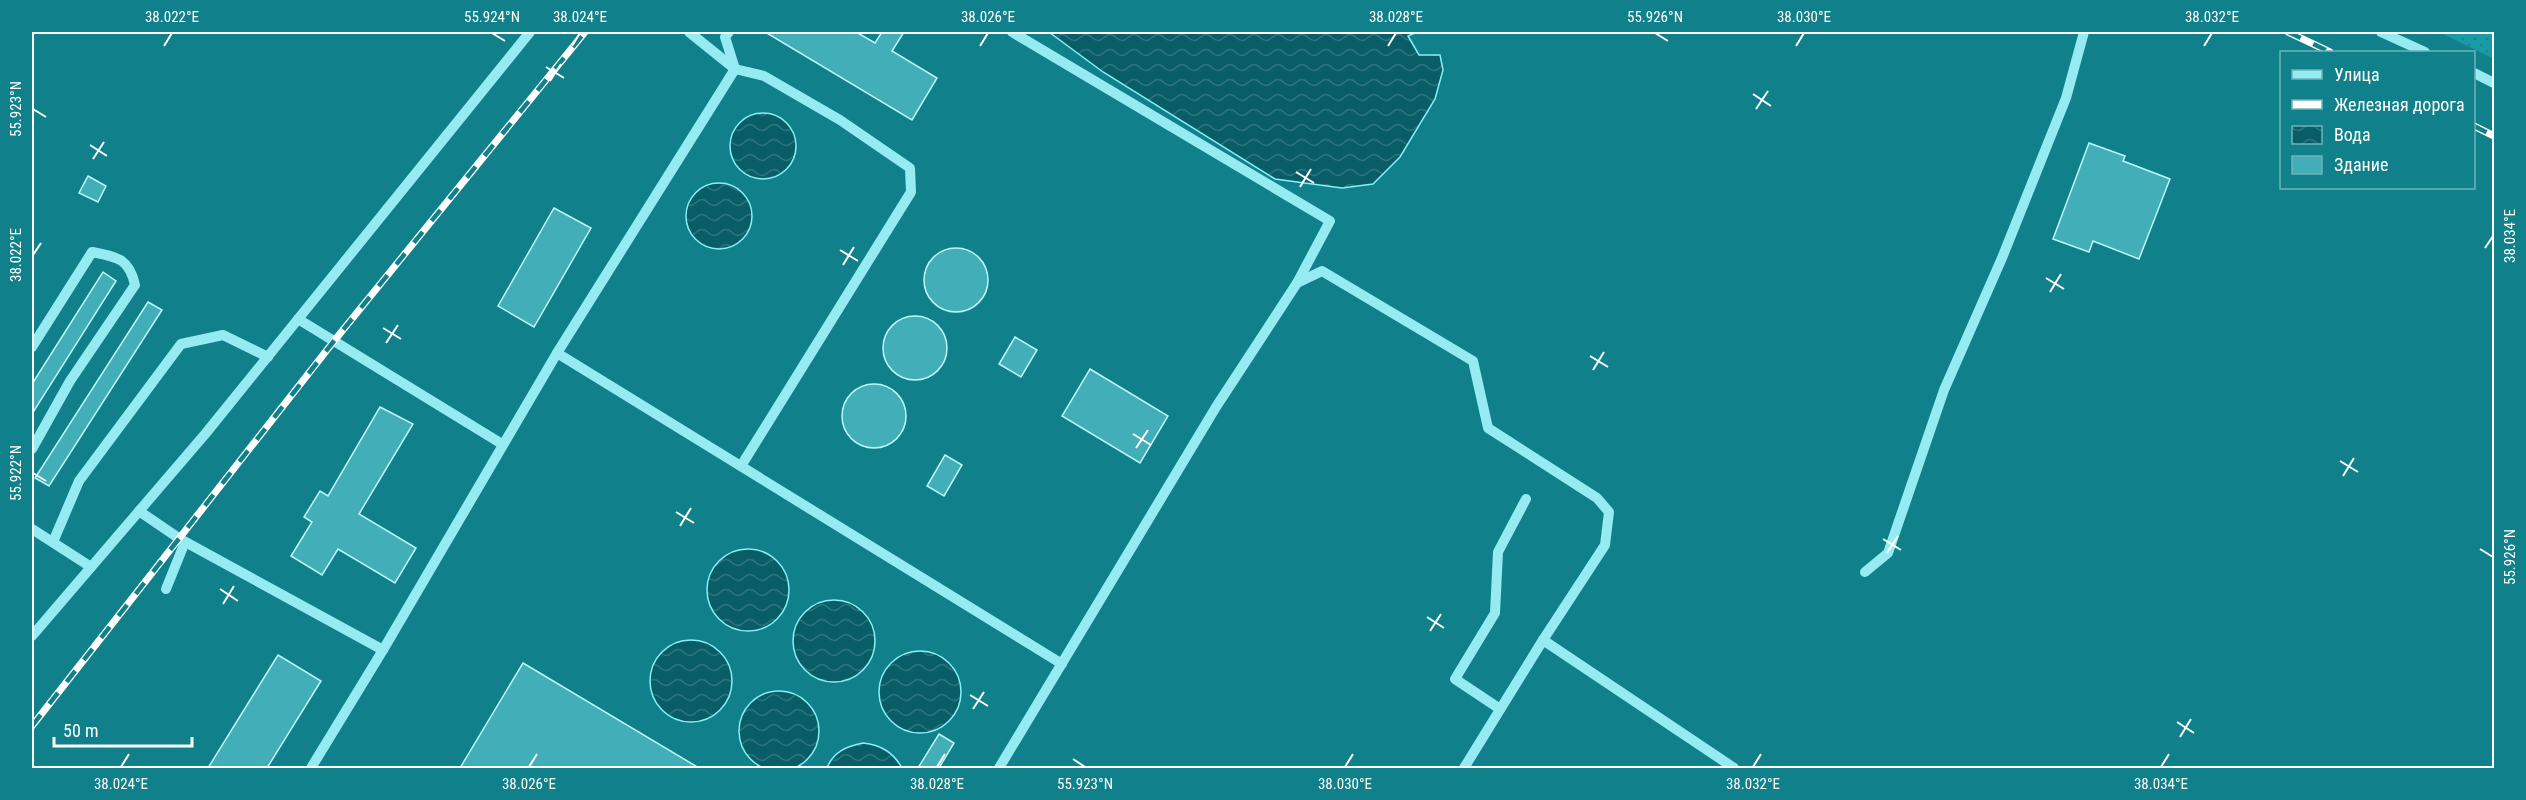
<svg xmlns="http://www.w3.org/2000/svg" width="2526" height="800" font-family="'Roboto Condensed',sans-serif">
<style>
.grass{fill:url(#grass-dots)}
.water{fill:url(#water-waves);stroke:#87eff6;stroke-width:1.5}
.building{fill:#41aeb8;stroke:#bdf8fd;stroke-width:1.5}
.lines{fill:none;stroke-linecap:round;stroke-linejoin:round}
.minor{stroke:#96ebf2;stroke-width:10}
.rail-casing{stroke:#fff;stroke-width:7}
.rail{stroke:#10808b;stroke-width:4.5;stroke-dasharray:14;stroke-linecap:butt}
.ticks{fill:none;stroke:#fff;stroke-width:2}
.neatline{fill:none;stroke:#fff;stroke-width:2}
.ticks-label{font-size:15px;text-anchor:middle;fill:#fff}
</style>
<defs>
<pattern id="grass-dots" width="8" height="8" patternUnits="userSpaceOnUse" patternTransform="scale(1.5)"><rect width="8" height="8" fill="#179ba6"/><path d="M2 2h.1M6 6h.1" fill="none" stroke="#2a7f86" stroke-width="1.8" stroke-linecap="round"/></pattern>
<pattern id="water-waves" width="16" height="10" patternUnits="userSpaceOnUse" patternTransform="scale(1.5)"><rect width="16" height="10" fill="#095d67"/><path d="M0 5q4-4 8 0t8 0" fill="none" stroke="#2e757e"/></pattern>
</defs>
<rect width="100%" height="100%" fill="#10808b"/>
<!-- grass -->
<polygon class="grass" points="2439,32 2494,32 2494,59"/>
<!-- water -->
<g class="water">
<polygon points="1049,32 1417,32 1408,36 1419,55 1440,55 1443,70 1435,99 1400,157 1373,184 1342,188 1275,179 1103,72"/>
<circle cx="763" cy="146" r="33"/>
<circle cx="719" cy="216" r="33"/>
<circle cx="748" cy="590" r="41"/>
<circle cx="834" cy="641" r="41"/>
<circle cx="691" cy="681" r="41"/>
<circle cx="920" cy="692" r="41"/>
<circle cx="779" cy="731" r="40"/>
<path d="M863,743C881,745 893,752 902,768H827C833,752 847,746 863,743Z"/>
</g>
<!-- building -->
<g class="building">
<polygon points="765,32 856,32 875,43 882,32 904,32 892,51 937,78 912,120"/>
<polygon points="2089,143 2125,156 2123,161 2170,179 2139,259 2093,241 2089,252 2053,239"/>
<polygon points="88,176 106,186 98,202 79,193"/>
<polygon points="554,208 591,228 534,327 498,306"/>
<circle cx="956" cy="280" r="32"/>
<polygon points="103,272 116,281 32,414 32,384"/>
<polygon points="148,302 162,310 49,486 35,478"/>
<circle cx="915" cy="348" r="32"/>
<polygon points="1015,337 1037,350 1021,377 999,364"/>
<polygon points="1090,369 1168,416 1140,463 1062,416"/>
<circle cx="874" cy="416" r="32"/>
<polygon points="380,407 413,424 359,514 416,548 395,583 338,549 322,575 291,556 312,522 304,517 320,491 328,496"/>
<polygon points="945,455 962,465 944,496 927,486"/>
<polygon points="278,655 321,681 267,768 208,768"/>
<polygon points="523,663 699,768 460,768"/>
<polygon points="939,734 954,743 939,768 918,768"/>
</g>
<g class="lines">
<!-- minor -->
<g class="minor">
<polyline points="689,32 735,69 764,76 840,120 910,168 911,192 741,466"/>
<polyline points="2381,32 2425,52"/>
<polyline points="2474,73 2494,83"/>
<polyline points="1297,283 1322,271 1473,361 1488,428 1597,498 1609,512 1605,545 1543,640"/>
<polyline points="298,319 502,444"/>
<path d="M32,347L92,252C117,257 129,258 135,285L70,381L32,449"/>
<polyline points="557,353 1062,664"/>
<polyline points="139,511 180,539 383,650 311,768"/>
<polyline points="32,529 91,567"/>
<polyline points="53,542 79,481 181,344 223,335 268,357"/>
<polyline points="1865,572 1888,553 1944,390 2002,258 2066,98 2084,32"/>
<polyline points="166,589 185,542"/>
<polyline points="32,636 206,433 530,32"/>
<polyline points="383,650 557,353 735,69 725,37 729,32"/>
<polyline points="1500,709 1455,679 1495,613 1498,552 1526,499"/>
<polyline points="999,768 1216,407 1297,283 1330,221 1012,32"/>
<polyline points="1464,768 1543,640 1734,768"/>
</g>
<!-- rail casing -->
<g class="rail-casing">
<g id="rail">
<polyline points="2288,32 2330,52"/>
<polyline points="2474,126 2494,136"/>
<polyline points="32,726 334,341 585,32"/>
</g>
</g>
<!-- rail -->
<use href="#rail" class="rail"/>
</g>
<!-- ticks -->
<path class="ticks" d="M492,33L505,41M1655,33L1668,41M164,46L172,33M572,46L580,33M980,46L988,33M1388,46L1396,33M1796,46L1804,33M2204,46L2212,33M546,67L564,78M550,81L561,64M1753,94L1771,106M33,109L46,117M1756,109L1768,91M90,145L107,156M93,159L104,142M1296,172L1314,183M1300,187L1311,169M2485,248L2493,236M840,250L858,261M33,255L41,243M843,265L854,247M2046,278L2064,289M2050,292L2061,274M383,328L401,339M386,343L398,325M1590,356L1608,367M1593,370L1604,352M1133,434L1151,445M1136,448L1148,430M2340,461L2358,472M33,473L46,481M2343,476L2354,458M676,512L694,523M680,526L691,508M1883,539L1901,550M2480,549L2493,557M1887,553L1898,536M220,589L238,601M223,604L234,586M1427,617L1444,628M1430,631L1441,614M970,695L988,706M973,709L984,692M2177,722L2194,733M2180,737L2191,719M1073,759L1085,767M121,767L129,754M529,767L537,754M937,767L945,754M1345,767L1353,754M1753,767L1761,754M2161,767L2169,754"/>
<!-- border -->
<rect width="2526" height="800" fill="none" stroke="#10808b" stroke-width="66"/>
<!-- legend -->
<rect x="2280" y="51" width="195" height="138" fill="#10808b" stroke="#70b3b9" stroke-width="1.5"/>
<rect x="2292" y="70" width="30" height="9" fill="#96ebf2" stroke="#70b3b9" stroke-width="1.5"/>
<text x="2334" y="81" font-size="18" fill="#ffffff">Улица</text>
<rect x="2292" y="100" width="30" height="9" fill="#ffffff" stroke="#70b3b9" stroke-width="1.5"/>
<text x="2334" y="111" font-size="18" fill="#ffffff">Железная дорога</text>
<rect x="2292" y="126" width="30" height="18" fill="url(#water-waves)" stroke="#70b3b9" stroke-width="1.5"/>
<text x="2334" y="141" font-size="18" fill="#ffffff">Вода</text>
<rect x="2292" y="156" width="30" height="18" fill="#41aeb8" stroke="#70b3b9" stroke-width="1.5"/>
<text x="2334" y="171" font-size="18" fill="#ffffff">Здание</text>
<!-- scale -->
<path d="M54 737v9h138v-9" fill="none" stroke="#ffffff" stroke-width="3"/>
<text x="63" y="737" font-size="18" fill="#ffffff" stroke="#10808b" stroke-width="4.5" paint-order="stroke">50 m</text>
<rect x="33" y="33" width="2460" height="734" class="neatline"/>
<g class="ticks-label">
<text x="172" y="22">38.022°E</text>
<text x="492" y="22">55.924°N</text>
<text x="580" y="22">38.024°E</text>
<text x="988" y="22">38.026°E</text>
<text x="1396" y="22">38.028°E</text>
<text x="1655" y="22">55.926°N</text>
<text x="1804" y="22">38.030°E</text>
<text x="2212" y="22">38.032°E</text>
<text transform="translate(16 109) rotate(-90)" y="5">55.923°N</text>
<text transform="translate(2510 236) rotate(-90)" y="5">38.034°E</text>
<text transform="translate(16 255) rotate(-90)" y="5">38.022°E</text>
<text transform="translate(16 473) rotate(-90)" y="5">55.922°N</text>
<text transform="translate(2510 557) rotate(-90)" y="5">55.926°N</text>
<text x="121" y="789">38.024°E</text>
<text x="529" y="789">38.026°E</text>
<text x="937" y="789">38.028°E</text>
<text x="1085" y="789">55.923°N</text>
<text x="1345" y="789">38.030°E</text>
<text x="1753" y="789">38.032°E</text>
<text x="2161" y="789">38.034°E</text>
</g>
</svg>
